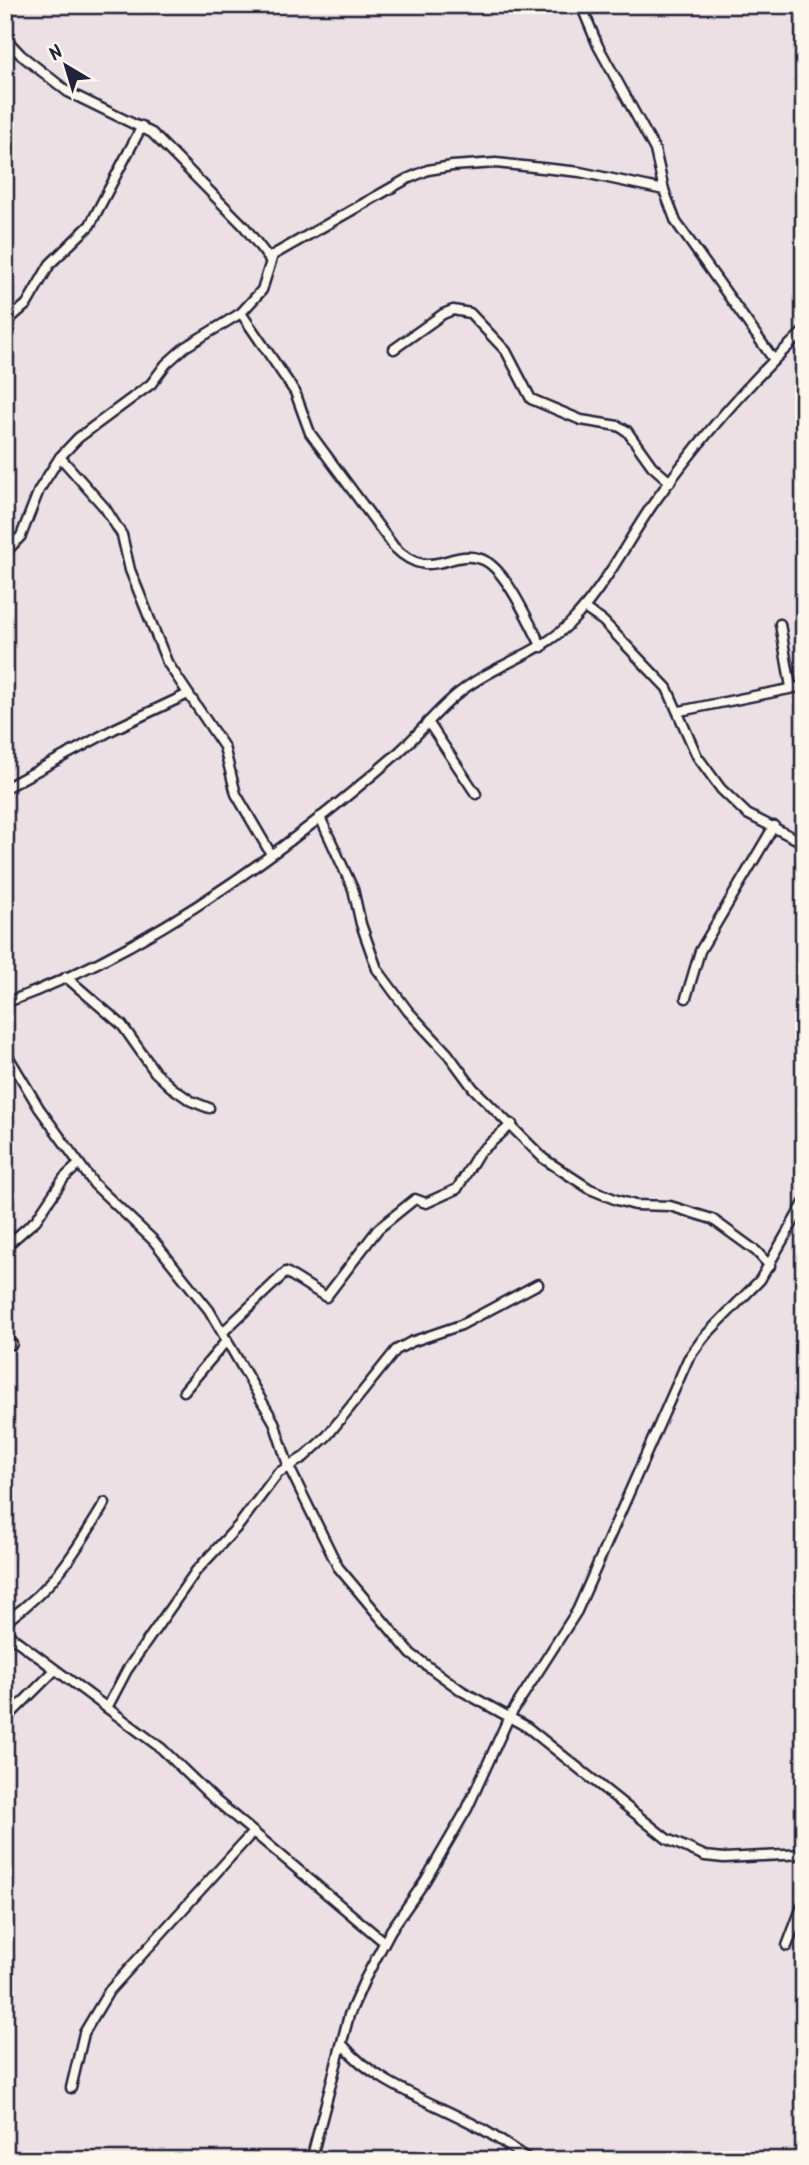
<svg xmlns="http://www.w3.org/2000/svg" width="809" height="2165" font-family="Kalam,sans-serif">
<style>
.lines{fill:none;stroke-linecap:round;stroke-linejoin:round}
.minor-casing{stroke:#22223b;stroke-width:13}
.minor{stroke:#fbf7ec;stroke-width:8}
</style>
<rect width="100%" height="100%" fill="#ece0e5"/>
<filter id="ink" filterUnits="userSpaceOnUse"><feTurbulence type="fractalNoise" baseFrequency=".0143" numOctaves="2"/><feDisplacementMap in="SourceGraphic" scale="14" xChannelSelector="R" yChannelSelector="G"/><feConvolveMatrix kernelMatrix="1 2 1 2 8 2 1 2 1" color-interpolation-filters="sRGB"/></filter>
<g filter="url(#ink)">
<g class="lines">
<!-- minor casing -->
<g class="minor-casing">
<g id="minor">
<polyline points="581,5 598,46 655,150 664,190 676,222 774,360"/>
<polyline points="5,38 21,55 68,92 152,133 244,226 270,260"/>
<path d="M241,313L295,392L310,433L394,547C431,584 449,548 481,559C505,566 530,625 542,647"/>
<polyline points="5,323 27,304 50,264 90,225 142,126"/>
<polyline points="394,349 443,314 453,310 470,313 506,351 531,399 581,420 618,426 627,431 652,466 670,482"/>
<polyline points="60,457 105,508 122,535 130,570 167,662 224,747 236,794 271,854"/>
<polyline points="5,553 21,536 39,490 60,457 78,438 151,384 166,364 185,347 241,313 262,290 273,255 407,179 428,170 452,166 496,163 580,172 664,190"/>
<polyline points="584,608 603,621 667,688 697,756 721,789 747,814 804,843"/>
<polyline points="780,624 791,687"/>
<polyline points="680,711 804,686"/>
<polyline points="428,722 476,794"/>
<polyline points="5,788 114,729 188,694"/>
<polyline points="320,817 353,889 361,924 377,969 408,1011 448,1054 473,1088 544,1159 590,1189 617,1200 635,1205 670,1206 712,1219 756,1251 770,1266"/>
<polyline points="66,977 122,1025 155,1072 171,1087 191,1101 209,1108"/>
<polyline points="686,998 700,951 774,826"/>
<path d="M5,1003C144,953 280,855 391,759C416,739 434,712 460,692C496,663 543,654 575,618C605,586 628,540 653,504C697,443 749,382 804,331"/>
<polyline points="5,1051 39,1108 94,1184 153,1240 209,1310 274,1422 288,1465 338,1567 411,1654 462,1691 527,1727 667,1839 705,1856 724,1858 804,1854"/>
<polyline points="5,1247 36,1220 64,1178 79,1164"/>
<polyline points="223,1332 286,1272 326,1297 378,1229 415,1199 426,1203 457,1189 478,1154 512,1124"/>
<polyline points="5,1338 12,1344"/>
<polyline points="184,1391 227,1340"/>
<path d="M5,1626L8,1620C57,1584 74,1554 105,1503"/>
<polyline points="5,1632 161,1748 214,1799 384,1942"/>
<polyline points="107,1708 127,1670 196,1571 239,1525 278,1473 304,1457 327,1436 396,1350 411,1342 461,1325 538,1284"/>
<polyline points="5,1720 54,1671"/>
<polyline points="787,1946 804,1901"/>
<path d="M342,2044C375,2084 431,2101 475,2125C494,2135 512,2149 530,2160"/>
<polyline points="71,2088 84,2033 109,1991 253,1832"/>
<polyline points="311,2160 349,2015 365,1979 391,1930 425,1881 467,1809 509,1717 577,1611 688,1359 704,1337 760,1280 804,1203"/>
</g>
</g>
<!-- minor -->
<use href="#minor" class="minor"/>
</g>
</g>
<!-- margin -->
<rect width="809" height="2165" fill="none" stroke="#fbf7ec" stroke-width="28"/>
<rect x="14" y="14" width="781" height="2137" fill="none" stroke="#22223b" stroke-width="2.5" filter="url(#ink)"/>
<!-- north arrow -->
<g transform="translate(66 66) rotate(322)" stroke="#fbf7ec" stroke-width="5" paint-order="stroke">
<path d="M0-5L12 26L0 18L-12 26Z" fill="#22223b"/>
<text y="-10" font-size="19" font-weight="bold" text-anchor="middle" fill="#22223b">N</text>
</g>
</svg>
